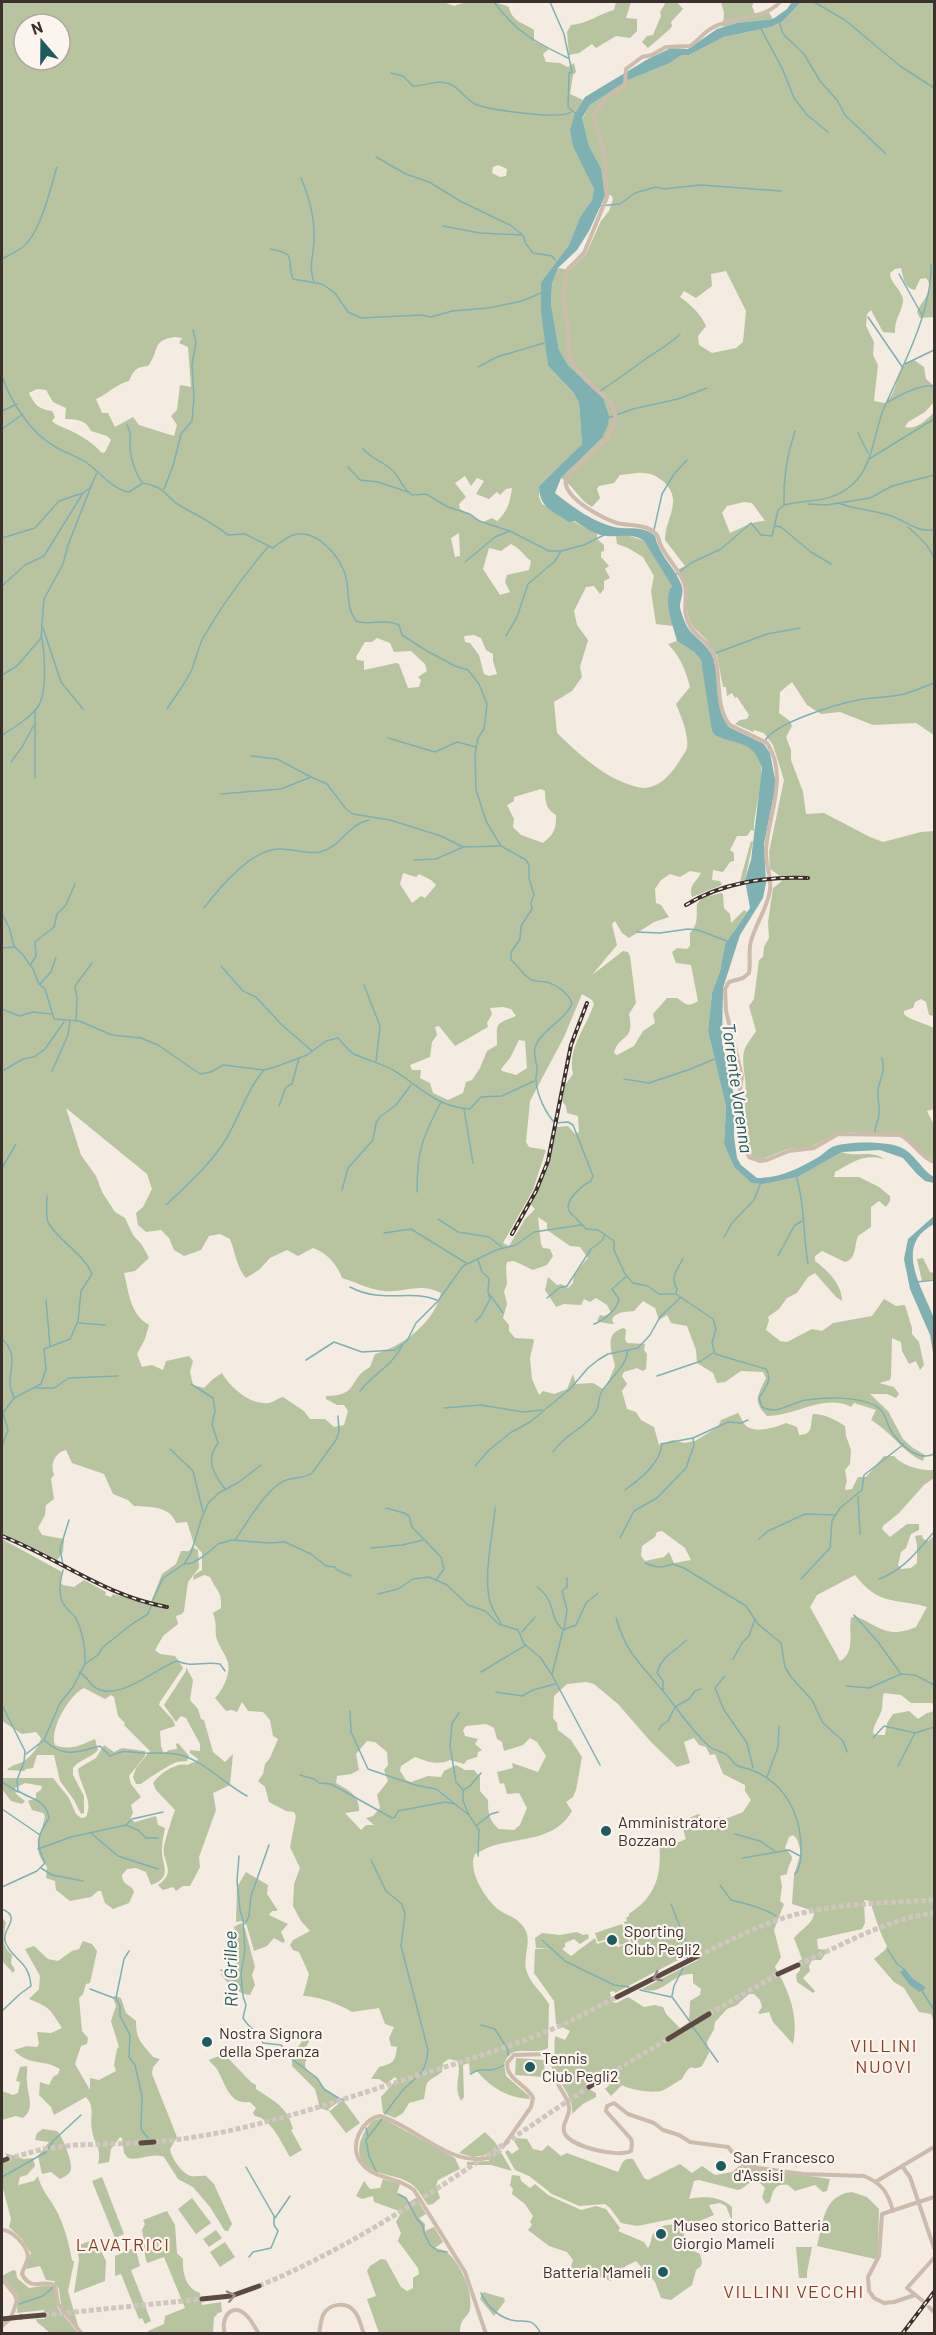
<svg xmlns="http://www.w3.org/2000/svg" width="936" height="2335" font-family="Barlow,sans-serif">
<style>
.green{fill:#b8c4a0;fill-rule:evenodd}
.water{fill:#7fb0b2}
.lines{fill:none;stroke-linecap:round;stroke-linejoin:round}
.stream{stroke:#7fb0b2;stroke-width:1.5}
.minor-tunnel{stroke:#cfc6bd;stroke-width:4;stroke-dasharray:4 2;stroke-linecap:butt}
.highway-tunnel{stroke:#cfc6bd;stroke-width:5;stroke-dasharray:5 2.5;stroke-linecap:butt}
.minor{stroke:#cdbbac;stroke-width:4}
.highway{stroke:#5c4a42;stroke-width:5}
.rail-casing{stroke:#3b302b;stroke-width:4}
.rail{stroke:#fbf5ee;stroke-width:1.5;stroke-dasharray:4.5;stroke-linecap:butt}
.highway-bridge{stroke:#5c4a42;stroke-width:5}
.oneway{stroke:#9c8e87}
.poi-dot{fill:#1f5a5e;stroke:#fbf5ee;stroke-width:2}
.labels{text-anchor:middle;stroke-width:4.5;stroke-linejoin:round;paint-order:stroke}
.poi-label{font-size:16px;fill:#3b302b;stroke:#fbf5ee;text-anchor:start}
.water-label{font-size:18px;font-style:italic;fill:#1f5a5e;stroke:#fbf5ee}
.neighbourhood-label{font-size:18px;letter-spacing:1.5px;fill:#8c3b22;stroke:#fbf5ee}
</style>
<rect width="100%" height="100%" fill="#f4ebe1"/>
<!-- green -->
<g class="green">
<path d="M2,2H444L454,6C469,0 493,0 509,7C512,22 523,22 534,30V41L549,49L543,54L546,62L560,63L568,67L574,63L576,72L573,75L570,94L583,100L575,113L586,170L594,189L592,200L580,217L569,245L541,282L548,366L573,392L579,403L582,444L539,486V497L542,504L597,534V539L604,545V551L601,552V557L609,566L605,569L610,578L604,581V589L600,594L594,586L586,587L574,611L577,625L588,640L580,667L582,677L572,691L554,702L557,733C580,755 605,779 637,787C656,792 671,775 680,760C682,756 686,752 687,748C689,735 681,716 676,704L690,687C686,671 680,656 668,644L677,641L694,652L701,660L716,736C727,740 743,741 752,748C773,761 752,810 754,831L751,830L747,836H737L730,850L734,853V861L730,862L723,872L713,870L712,880L720,881L722,885L692,897C688,886 696,882 701,873L690,871L680,877L670,874L661,880L655,889L656,903L661,905L669,917L654,922L629,938L622,933L615,921L612,924L617,945L592,975L623,951L628,952L630,956L636,1003L629,1014C635,1043 619,1033 614,1053L617,1055L634,1046L643,1031L655,1023L653,1014L667,998H677C686,1004 687,1008 698,1001L691,965L676,963L672,952L677,948L687,949L690,946V933C699,923 696,916 697,904L702,898L721,893L723,894L724,908L730,914L731,923L744,910L747,912L725,944L720,971L712,993L708,1031L726,1107L724,1144L734,1167L764,1184L798,1177L842,1152C856,1158 871,1149 884,1159C864,1153 851,1163 835,1172L834,1177H859L879,1187L890,1196V1201L886,1207L879,1201L871,1207V1227L858,1236C854,1245 857,1259 845,1262L822,1251L815,1256V1261C828,1271 842,1284 842,1301L836,1297L815,1273L808,1277L797,1293L787,1298L779,1309L768,1317L769,1320L766,1330L780,1341L787,1342L812,1329L822,1331L833,1323L872,1316L884,1299L896,1306L905,1305L912,1328V1334L919,1342L924,1365L920,1370L916,1361L909,1364L902,1351L901,1342L892,1338L891,1376L890,1380L879,1383L894,1387L899,1394L896,1398L887,1394H870L888,1411L903,1439L913,1448L925,1455L923,1461C905,1454 890,1431 871,1420L876,1410L854,1403L851,1407C825,1393 793,1417 767,1416C752,1401 758,1395 766,1378L763,1372L741,1371L725,1382L717,1383L713,1373L697,1363L696,1350L687,1326L671,1323L667,1315L659,1320L655,1308L643,1301L634,1311C627,1312 615,1311 612,1320L614,1324C608,1324 604,1323 597,1321L600,1315L604,1316L611,1313L607,1305L596,1298L590,1302L584,1299L581,1305L564,1304L556,1307L545,1290L548,1277L557,1285L561,1284L568,1288L573,1283L574,1274L588,1258L580,1247L570,1246L547,1230V1223L538,1217L541,1244L543,1248L550,1249L553,1256L547,1265L533,1270L514,1261L507,1262L506,1267L507,1284L504,1291L507,1304L503,1318L509,1325V1331L515,1338L533,1339L534,1341L530,1358L532,1379L539,1395L543,1391L554,1394L567,1389L573,1374L576,1384L593,1383L603,1389L606,1387L615,1366C612,1352 603,1333 624,1328L626,1330L625,1339L627,1343L645,1344L644,1350L647,1354L646,1369L643,1371L637,1368L624,1372L622,1376L627,1384L622,1391L627,1409L636,1412L641,1420L654,1427L659,1445L673,1440L684,1443L695,1441L718,1427L721,1420L738,1413C741,1417 743,1423 746,1426C757,1434 776,1427 786,1423L797,1427L799,1435C815,1434 809,1425 813,1414C825,1414 834,1419 845,1426L846,1436L851,1450L850,1464L845,1470L847,1481L845,1488L846,1490L852,1489L858,1477H866L884,1456H894C902,1466 921,1471 934,1470V1478L924,1485L899,1513L883,1526L882,1529L890,1537L907,1524H919V1530L911,1534L906,1548L901,1552L898,1565L901,1569L911,1568L917,1563V1545L915,1536L922,1535L923,1539L928,1541L934,1536V2022L931,2014L919,2012L904,1988L894,1982L874,1959L885,1950L887,1946C879,1931 875,1916 870,1901L864,1900L865,1923L862,1929L817,1939L818,1949L828,1950L821,1960H812L809,1966L810,1971L803,1978L815,1991L813,1993L797,1982L796,1975L800,1970L799,1961L802,1959L794,1938C801,1929 815,1923 814,1911L792,1904L794,1875L801,1852L797,1839L793,1835L789,1837L785,1848C798,1861 789,1858 787,1874L780,1876L782,1886L780,1901L784,1904L774,1930L781,1957L775,1967C789,1991 799,2016 793,2044L773,2022L769,2012L760,2014L758,2013L762,2007L760,2000L754,1994H749L737,2005L727,2009L715,2022L714,2029L707,2042L709,2053L702,2066C690,2073 693,2059 682,2079C677,2082 665,2090 661,2091C651,2093 630,2090 622,2085L611,2096L605,2089L615,2079L609,2070L586,2084L587,2088L596,2093V2097L583,2104L572,2114C574,2098 562,2088 557,2074C554,2061 554,2049 555,2036L565,2040L570,2031L556,2024L554,2001L534,1973L535,1949H551L536,1948L535,1938L542,1933L560,1935L577,1932L583,1935L588,1934L589,1938L580,1944L574,1939L565,1943V1947L562,1949L571,1956L595,1938L597,1944L607,1941L618,1947L631,1942L624,1922L627,1921L626,1918L629,1916V1914C658,1895 662,1872 659,1840L668,1847L686,1839L681,1822L698,1814L709,1822L719,1817L723,1820L743,1812L751,1800L745,1791V1785L723,1774L715,1754L710,1755L706,1747L699,1745L694,1738L684,1742L690,1763L677,1767L651,1742L618,1704L594,1684L586,1682L567,1684L554,1696L553,1718L557,1723L558,1730L571,1740L582,1757L576,1790L573,1797L566,1802L572,1811C555,1841 521,1837 492,1846C486,1848 480,1852 475,1854C467,1870 485,1899 499,1910C506,1915 517,1918 522,1925C534,1939 523,1953 526,1969C529,1983 542,1992 549,2004L548,2048C533,2057 512,2041 504,2064L506,2076L529,2096L530,2099C508,2098 491,2088 477,2071L470,2075L469,2063L463,2065L464,2097L461,2101C452,2084 463,2076 457,2061L449,2059L443,2063L442,2072C424,2085 428,2077 424,2099L409,2103L403,2113L395,2118L383,2113L381,2097L397,2079L395,2077L386,2084L379,2079H371L379,2067C393,2063 395,2063 397,2047L391,2046L389,2038L394,2027L385,2024L379,2008L352,2012C340,2004 317,1996 303,1996L309,1974L299,1952L293,1950L290,1945L293,1940L310,1931L301,1921L293,1906L294,1884L300,1868L290,1847L296,1816L294,1812L286,1811L269,1802L265,1787L258,1781L263,1774L265,1764L270,1758L278,1739L273,1736L270,1720L263,1712L248,1711L242,1702L237,1712L232,1710L226,1711L215,1698C222,1691 231,1674 228,1663C226,1654 218,1646 216,1636C215,1626 217,1625 213,1613L221,1608C222,1590 216,1591 210,1577L204,1575L193,1580L194,1575L202,1570V1553L194,1544L187,1522L176,1523C170,1506 151,1507 134,1506L128,1500L113,1494L104,1474L72,1463L66,1450C54,1453 50,1465 54,1475L51,1479L54,1499L46,1505L45,1515L38,1528L42,1535L64,1539L63,1552L56,1562L2,1535ZM24,24H60V60H24ZM498,165L507,169L506,176L500,177L492,173L493,167ZM175,337L182,338L179,343L188,347L191,387L180,385L177,410L171,416L177,425L174,436L139,425L133,417L115,427L108,413H102L96,399C108,394 116,384 129,381C134,370 136,367 148,366C160,351 151,340 175,337ZM37,389L46,390L53,402L66,408L65,419C78,420 85,419 91,431L107,436L111,440L105,452L102,453C93,443 82,436 69,430C63,427 57,426 52,421L55,417L52,411C38,409 35,405 29,393ZM465,476L471,486L477,478L484,481L476,494L489,499L497,492L500,495L506,489L512,488C510,502 508,511 497,521L492,518L483,522L460,509L459,504L466,497L455,483ZM459,533L460,556L455,557L451,538ZM511,544C520,548 523,555 531,561L529,570L507,575L505,582L510,592L500,595L483,569L489,548L501,551ZM474,635L481,638L486,650L493,654V661L497,674L489,676L484,674L479,655L470,643L465,642L464,636ZM377,638L390,643L394,652L411,651L425,664L427,671L418,677L421,680L419,687L408,688L399,664L396,663L364,670V661L357,660L356,657L365,642H372ZM541,789L545,791C545,802 546,809 556,815C556,830 554,834 543,843L521,835L513,827L514,819L507,805L514,801V797ZM403,873L416,877L419,874L431,880L436,885L425,898L421,896L412,903L400,884ZM582,994L592,1000L594,1004C586,1028 567,1048 573,1074L565,1085L562,1101L566,1106L567,1113L578,1116L579,1132L575,1134L568,1126L557,1127L548,1165L531,1205L535,1209L525,1219L509,1246L503,1243L533,1190L546,1150L529,1147L526,1142L530,1101L564,1037ZM503,1007L511,1009L516,1016C494,1025 497,1022 497,1045L487,1051L480,1068L472,1080L466,1082L463,1093L448,1100L433,1093L430,1083L420,1078L421,1070H412L410,1065L430,1057L432,1042L437,1035L435,1027L439,1026L455,1046L488,1027L487,1023L492,1014L490,1008ZM519,1040L525,1041L527,1068L516,1075L502,1071L501,1069L510,1058ZM66,1108L147,1174L152,1189L143,1207L136,1213L138,1225L146,1232L161,1230L169,1238L174,1250L184,1256L201,1250L209,1236L220,1234L230,1239C235,1252 237,1268 246,1278L259,1270L270,1258L287,1250L298,1256L313,1248C327,1253 337,1264 342,1278C356,1282 370,1290 384,1291C406,1293 419,1282 441,1293C435,1322 402,1347 375,1354L370,1367C348,1378 360,1396 326,1396V1399L337,1405H344L348,1411L344,1425L334,1427L325,1419H310L304,1411L283,1397C278,1398 274,1402 269,1403C251,1406 230,1387 222,1373L213,1379L204,1388L193,1385L190,1372L193,1361L189,1356L166,1361L163,1370L152,1365L142,1367L137,1354L145,1339L149,1325C130,1314 129,1293 124,1273L135,1271L149,1258L142,1245L133,1235L125,1218L115,1212L102,1192L96,1176L81,1155ZM662,1531L685,1548L691,1560L674,1563L669,1552L664,1557L645,1561L641,1556L642,1546L655,1537L657,1532ZM855,1575C860,1581 866,1588 872,1592C887,1603 908,1601 927,1607L916,1627C887,1639 881,1627 855,1616L851,1618C848,1633 856,1652 840,1661L810,1607L817,1595ZM884,1693L901,1695L911,1703H932L934,1707L932,1712L927,1713L918,1719L909,1711L893,1714L887,1723L885,1735H875L873,1732C874,1723 881,1716 882,1708C883,1702 882,1699 884,1693ZM486,1724L494,1728L497,1739L502,1742L504,1751L523,1745L530,1738L537,1742L546,1756L538,1772L512,1763L513,1768L497,1772L500,1784L504,1783L507,1794L519,1793L527,1808L520,1825L514,1830L499,1829C489,1821 488,1813 488,1800L480,1791V1777L474,1770H465L456,1765L444,1771L441,1777L428,1776L411,1782L406,1780L400,1771L401,1766L415,1757C426,1761 438,1766 450,1760L464,1764L467,1760L477,1757L478,1752L482,1750L475,1744L478,1739L465,1736L463,1730L466,1726ZM367,1741L375,1742L387,1752L388,1765L384,1770L388,1781L377,1795L380,1808L373,1816L366,1818L374,1825H366L361,1830L345,1813L359,1811C360,1795 348,1790 336,1783L337,1776L351,1774L359,1770L356,1754ZM701,1951L698,1960L642,1989C663,1997 672,1972 693,1974V1983L701,1989L700,1995L690,2001L689,2022L680,2028L666,2014L663,2007L655,2005L644,2007L628,1997L616,2003L612,2002L610,1992L614,1991L615,1993L674,1962Z"/>
<path d="M616,2H631L626,18L637,19V31L630,38L616,36L596,48L592,44L579,53L569,55L567,32L571,25C588,24 598,14 614,10Z"/>
<polygon points="663,2 677,2 683,9 671,22 672,26 670,29 648,48 642,42 647,36 653,35 661,16 660,12 665,4"/>
<polygon points="721,2 754,2 752,6 755,14 768,11 773,19 737,23 723,27 724,13"/>
<path d="M801,2H934V317L920,318L917,312C921,301 936,290 926,278L920,279L915,290C903,287 904,279 901,268L895,269L890,273C890,283 901,289 903,299C904,309 894,318 895,333L883,332L871,310L867,314L866,326L874,342L873,355L878,365L874,401L885,403C902,389 892,367 914,360L924,367L926,379L934,386V402L925,412L908,422L905,427C917,430 926,420 934,412V735L916,723L873,725L840,712L821,714L807,705L792,682L780,692L779,713L790,721L792,726L786,737L791,750V760L803,792L806,814L824,813L870,837L883,842L921,832L934,831V1016L929,1015L926,1002L921,999L915,1002L913,1008L904,1011V1014C911,1021 925,1023 934,1028V1109L927,1111L934,1125V1160L924,1154L905,1136L848,1132L831,1136L811,1147L788,1149L763,1159L753,1158C737,1137 748,1102 745,1079C744,1070 742,1059 744,1051C746,1044 752,1038 756,1031L749,1006L754,999L759,960L763,957L764,947L769,938L768,922L773,888L782,881L780,876L770,869L769,852L784,780L773,745L764,733L754,730L753,732L735,724L740,720L747,719L749,715L737,697L735,698L732,693L727,696L726,687H723L717,656L707,640L693,627L689,619L686,605L687,589L677,570L685,566L665,540C665,526 672,516 673,503C675,488 658,473 643,473C640,472 625,475 620,475L614,483L599,486L597,489L600,498L592,507C579,500 574,486 561,478L602,438L603,398L568,365L559,350L551,304L552,284L558,268L570,270L586,254L601,221L609,211L613,199L611,195L605,196L601,168L589,146L582,119L590,105L628,80L668,64L682,55H689L724,37L771,27L783,21ZM726,271L746,311L743,342L736,348L712,353L699,345L698,336L706,326C701,314 691,305 680,297L684,291L696,298L712,286L711,274ZM744,502L752,503L765,521C752,521 742,528 730,533L722,513L727,506Z"/>
<polygon points="627,535 644,541 669,580 672,586 668,601 673,626 656,624 651,591 654,576 643,557 628,548 617,544 616,536"/>
<polygon points="751,841 753,842 745,880 740,881"/>
<polygon points="923,1258 930,1272 934,1273 934,1279 922,1281 917,1259"/>
<path d="M2,1539L62,1572L60,1583L63,1585L74,1587L84,1580L106,1592L105,1595L111,1597L113,1594L168,1608V1605L151,1602L162,1574L176,1564L181,1551H189L192,1547L198,1550L199,1568L188,1582L184,1611L182,1614L176,1616L178,1624L163,1636L155,1650L160,1654L175,1656L183,1668L160,1702L159,1705L173,1720L175,1726L160,1731L161,1746L164,1754L169,1750L177,1749L176,1744L178,1743L189,1756L187,1761C186,1761 178,1762 177,1762C172,1763 144,1781 141,1784H136L133,1777L136,1768L150,1751L124,1725L125,1723L118,1716L114,1697L111,1695L105,1699L84,1688C70,1694 49,1729 55,1745C71,1751 81,1745 95,1739L98,1750C91,1758 80,1759 73,1768V1775L84,1796V1813L81,1814L74,1800L60,1781L54,1755H37L33,1768L26,1769L24,1771L7,1770C12,1764 18,1765 24,1761C31,1756 40,1746 41,1738L36,1732L22,1734L2,1721Z"/>
<path d="M186,1667L193,1680L190,1700L198,1709L201,1719L204,1720L213,1752L225,1762L233,1754L230,1785L213,1793L216,1810L199,1857L200,1867L190,1886H183L176,1891L173,1887L163,1890L158,1885C178,1871 161,1862 164,1846C167,1834 171,1821 175,1810L156,1790L153,1783C159,1774 176,1762 187,1765L197,1761L198,1759L190,1753V1750L200,1751V1744L186,1718L181,1716L176,1722L164,1705L186,1671Z"/>
<path d="M104,1745L114,1752L122,1748L145,1751V1756L129,1776L131,1784L141,1797L131,1805L133,1813L130,1819L135,1822L156,1816L158,1825L165,1828C164,1834 162,1841 162,1847C160,1863 175,1877 151,1885L146,1872L136,1868L127,1869L122,1875C122,1883 127,1884 133,1889L134,1892L129,1903L113,1909L105,1903L101,1891H98L91,1897L70,1901L56,1890L55,1881L46,1878L47,1867C30,1847 41,1837 45,1816L43,1813L32,1810L28,1801L36,1798V1793L41,1790L42,1786L25,1783L15,1788L16,1794L25,1801L22,1804L11,1801L2,1789V1778H53L69,1798L76,1814L81,1818L86,1817C94,1801 80,1786 78,1770L79,1768L96,1758Z"/>
<polygon points="246,1872 268,1885 267,1894 277,1909 277,1911 272,1911 269,1915 288,1924 281,1932 285,1941 283,1943 274,1938 267,1946 254,1951 246,1923 241,1921 236,1922 237,1887"/>
<path d="M2,1917L6,1923C3,1936 1,1945 12,1955L11,1963L15,1970L13,1973L2,1961Z"/>
<path d="M241,1923L245,1929L255,1967L252,1975L255,1985L250,1995C238,1994 227,1984 221,1974C247,1962 238,1950 234,1927Z"/>
<polygon points="622,1924 629,1942 620,1945 616,1936 598,1942 595,1933"/>
<path d="M83,1941L92,1944L97,1951L90,1983L86,1984L83,1994L79,1998L82,2031L88,2038L87,2044L81,2046L75,2064L90,2090V2078L99,2080L116,2071L114,2065L117,2049L119,2047L111,2021L116,2006L113,1998L115,1996L121,1998L126,2013L136,2021C136,2041 142,2043 153,2057L160,2059L153,2067L152,2074L177,2137L170,2149C171,2157 182,2174 191,2176C196,2177 201,2175 206,2176L214,2184L232,2224L228,2231H225L210,2207L193,2187L178,2179L164,2157C152,2152 140,2161 128,2158L124,2153L122,2138L120,2137L111,2149L109,2162L98,2164C102,2145 94,2146 92,2130C89,2118 96,2108 86,2097L54,2115L51,2107L39,2095L40,2082L49,2085L53,2077L58,2074L60,2069C42,2058 29,2067 14,2050L27,2046L37,2047L39,2044L37,2032L51,2033L62,2028C49,2008 51,2008 29,1999L39,1989L40,1976L25,1949L34,1946L48,1959L58,1961L72,1951L79,1949Z"/>
<path d="M308,2033L311,2037L305,2049L308,2056C307,2058 305,2062 305,2065C306,2072 314,2074 317,2079C323,2088 331,2097 343,2099L328,2109L330,2111L343,2100L360,2123L346,2133L329,2111L320,2108L315,2089L292,2066V2055Z"/>
<path d="M224,2054L251,2082L256,2085V2089C275,2102 287,2106 293,2129L291,2130L302,2150L290,2157C282,2144 271,2118 255,2116L253,2113L256,2108L250,2102C230,2105 226,2086 218,2071C216,2066 212,2065 209,2060Z"/>
<polygon points="516,2058 545,2060 544,2077 515,2075"/>
<path d="M27,2066C28,2072 26,2076 27,2081C27,2095 36,2108 23,2118L16,2116L2,2120V2091L13,2095L18,2093L20,2082L16,2081L20,2067Z"/>
<path d="M382,2118L455,2158L460,2169L438,2180L436,2186L440,2198L433,2204L428,2205C422,2197 418,2188 410,2183C398,2175 383,2176 371,2169C350,2158 361,2134 372,2121Z"/>
<path d="M43,2129L57,2131C63,2137 72,2161 71,2169C70,2175 64,2177 60,2179L51,2172L42,2174L38,2156L49,2142L35,2140L37,2133Z"/>
<polygon points="485,2132 495,2142 512,2171 491,2165 467,2165 467,2162 489,2161 487,2155 473,2157 459,2153"/>
<path d="M517,2138L527,2139L533,2149L542,2151L548,2145L561,2156L567,2153L618,2172C622,2165 622,2157 633,2159L644,2178L648,2180L680,2164L692,2173L702,2166L715,2175L732,2172L739,2166L830,2179L827,2191L823,2192L815,2185L795,2191L788,2185C774,2183 773,2191 770,2202L766,2204L762,2197L765,2188L758,2181C748,2180 746,2188 738,2190L699,2180L694,2181L689,2199C704,2196 720,2196 732,2207V2221L726,2206L720,2203L709,2205L714,2215L690,2225L672,2219L637,2226L621,2223L610,2208L605,2204L579,2206L552,2194L529,2176L515,2170L505,2152L508,2150L512,2154L519,2149L514,2141Z"/>
<path d="M5,2153L24,2159L33,2158L35,2166L27,2175L20,2177L18,2185L34,2181L38,2176C41,2190 50,2198 56,2210C64,2224 69,2244 72,2260L74,2262L68,2291L79,2329L61,2305L59,2289L54,2281L46,2280L40,2266L26,2269L31,2253L22,2239L9,2227L11,2219L2,2185V2164L10,2161Z"/>
<path d="M512,2175L520,2176L521,2181L530,2188L535,2184L548,2195L581,2210L596,2206L606,2209L620,2228L618,2231L644,2242L648,2248C652,2243 650,2240 653,2234C659,2224 671,2223 682,2226L687,2248L700,2254L702,2262L701,2266L696,2270L692,2285L671,2300L661,2298L655,2282L636,2261L626,2266L611,2281L601,2277L594,2280L569,2274L573,2260L567,2252L549,2246L528,2230L532,2225L530,2222L533,2216L525,2204L512,2194L513,2189L510,2185Z"/>
<polygon points="102,2177 124,2234 115,2238 92,2181"/>
<path d="M383,2179L400,2184L397,2193L405,2197L409,2202L416,2198L426,2214L419,2218L425,2224V2231L434,2227L443,2242L435,2248C439,2249 445,2250 448,2253C461,2265 473,2292 470,2309C468,2319 460,2316 460,2333H379L367,2299L376,2296L367,2271L370,2266L381,2259L386,2260L401,2287L407,2291L413,2288V2278L419,2274L418,2268L398,2241L401,2233L396,2222L400,2215L399,2211L374,2202L373,2196L362,2199L356,2196L364,2181L370,2189L380,2188Z"/>
<path d="M852,2192L867,2197L879,2209L878,2255L875,2259L817,2246C823,2223 823,2195 852,2192Z"/>
<polygon points="192,2198 211,2223 196,2234 178,2209"/>
<path d="M167,2211L175,2225L177,2253L183,2259C182,2272 186,2289 200,2293L202,2305L221,2302L222,2312L218,2313L214,2318L213,2333H149L148,2331L164,2324L165,2316L185,2308L164,2257L147,2263C143,2252 145,2241 142,2230L145,2224L143,2220Z"/>
<polygon points="216,2230 222,2238 209,2247 203,2239"/>
<polygon points="95,2239 106,2261 105,2281 74,2293 79,2260 77,2246"/>
<polygon points="225,2242 235,2257 220,2267 210,2252"/>
<polygon points="796,2247 812,2247 807,2272 807,2278 799,2278"/>
<polygon points="131,2249 136,2250 140,2266 131,2270 151,2321 145,2324 142,2318 139,2319 121,2274 115,2276 115,2256"/>
<polygon points="13,2270 16,2271 17,2278 29,2288 48,2285 54,2287 57,2307 78,2333 50,2333 37,2322 36,2319 45,2319 44,2310 17,2313 18,2296 2,2276"/>
<polygon points="483,2292 504,2298 505,2301 494,2316 480,2299"/>
</g>
<!-- water -->
<g class="water">
<path d="M792,2H801L783,21L771,27L724,37L689,55H682L668,64L628,80L590,105L582,118L589,146L601,168L605,196L589,231L577,250L558,268L552,284L551,304L559,350L568,365L603,398L609,416L608,425L602,438L561,478L555,493C573,507 591,521 614,527C627,530 644,525 655,536C660,557 674,566 681,584C685,593 680,598 680,607C681,613 685,623 688,628C696,640 709,644 714,660C720,683 714,708 729,727L764,744L770,753L776,784L764,844L766,883L763,898L740,935L723,988L722,1042L734,1096V1137L737,1158L741,1165L757,1178C781,1178 797,1169 817,1158C822,1155 827,1150 832,1147C846,1141 886,1141 900,1147C915,1153 921,1170 934,1177V1183L925,1181L917,1174L903,1158L880,1150L842,1152L798,1177L764,1184L752,1183L734,1167L724,1144L726,1107L708,1031L712,993L720,971L725,944L750,908L745,880L751,860L762,768C753,740 740,746 716,736L712,731L701,660L694,652L677,641C673,625 662,600 672,586L644,541C631,531 616,539 601,535C592,533 583,526 575,521L569,522C553,511 539,508 539,486L582,444L579,403L573,392L548,366L541,311V282L569,245L580,217L592,200L594,189L573,146L570,130L575,113L585,97L648,59L671,48L688,49L717,29L737,23L773,19L787,9Z"/>
<path d="M934,1216V1224C893,1245 922,1287 933,1316C936,1327 935,1346 934,1358L930,1335L910,1289L904,1259L908,1239Z"/>
<polygon points="905,1969 913,1979 925,1987 925,1989 919,1992 910,1985 900,1972"/>
</g>
<g class="lines">
<!-- stream -->
<g class="stream">
<path d="M494,2C516,32 535,42 568,58"/>
<polyline points="550,2 564,34 572,72 569,73 568,107 575,113"/>
<polyline points="814,2 845,20 900,66 934,88"/>
<polyline points="779,21 783,34 804,54 820,81 837,100 845,115 886,154"/>
<polyline points="761,29 782,68 794,98 807,115 828,132"/>
<path d="M391,73L403,76L413,86C425,86 439,79 450,84C460,88 466,100 475,104C489,110 561,120 571,112"/>
<polyline points="376,157 406,174 429,182 460,201 510,225 523,235 526,244 533,253 552,256 555,260"/>
<path d="M301,178C309,197 315,218 314,239C314,254 308,267 314,282"/>
<polyline points="599,206 620,204 635,193 656,187 664,189 700,185 781,191"/>
<polyline points="443,226 480,233 522,235"/>
<path d="M270,249C300,254 285,260 293,279L322,284L335,293L348,312L361,318L421,315L431,317L452,311L489,308L522,301L541,293"/>
<path d="M2,259C9,255 16,252 23,247C41,232 50,189 57,167"/>
<polyline points="899,274 922,315"/>
<polyline points="868,317 903,368"/>
<polyline points="905,364 934,350"/>
<polyline points="478,367 497,357 544,343"/>
<path d="M2,376C11,402 30,432 54,446C65,453 77,456 87,463C100,472 113,490 129,492L143,483C169,488 164,497 182,507C199,516 213,523 228,535L245,534L273,548C280,542 289,535 298,534C318,532 337,554 344,571C349,582 347,596 350,608C351,613 354,617 356,621C371,626 385,618 399,625L402,635L427,651L455,666L468,670L479,684L487,704L484,729L478,738L475,754L476,790L486,821L501,846L526,860L529,865V878L534,895L531,902L532,909L521,926L520,939L511,952V960C519,966 523,976 532,980C537,982 542,981 547,982C557,985 568,993 572,1003C568,1017 547,1027 538,1041C532,1050 535,1057 537,1067C538,1072 535,1076 536,1081C537,1095 546,1114 555,1123L568,1122L573,1125L593,1176L591,1181C583,1185 564,1200 569,1211C570,1213 583,1225 586,1229L598,1230L614,1241V1250L625,1274L633,1283L648,1286L659,1294H676L713,1319L716,1329L712,1343L715,1354L766,1369C773,1380 765,1388 759,1398L762,1407C776,1416 792,1402 806,1400C827,1397 857,1396 876,1406C885,1411 886,1421 890,1429C899,1444 917,1462 934,1454"/>
<path d="M600,391C616,381 629,371 644,360C657,351 669,345 680,334"/>
<path d="M888,402C900,395 920,384 934,386"/>
<polyline points="2,411 17,404"/>
<polyline points="608,418 633,409 678,399 707,388"/>
<path d="M127,425C132,435 130,438 130,449C131,459 136,475 142,482"/>
<polyline points="2,429 23,414"/>
<polyline points="858,433 868,453"/>
<path d="M363,449C371,458 381,461 391,469C399,475 401,487 412,495L426,494L448,507L470,514L479,521L510,531L549,551H561L584,545L604,535"/>
<polyline points="869,459 934,419"/>
<polyline points="348,467 360,480 378,482 408,492"/>
<polyline points="164,489 173,466 181,434 192,421 194,398 192,365 196,342 193,330"/>
<path d="M838,503C856,510 877,510 894,517C908,523 918,532 934,530"/>
<path d="M784,504C783,479 787,455 795,431"/>
<polyline points="808,504 827,505 870,498 892,486 934,475"/>
<polyline points="775,526 781,527 811,552 831,564"/>
<polyline points="908,527 926,544 934,557"/>
<polyline points="654,530 662,494 674,474 687,460"/>
<polyline points="2,538 35,528 59,501 83,493 90,488 97,473"/>
<polyline points="465,562 495,537 510,531"/>
<path d="M675,575L691,563L721,549L751,523L761,535L772,536L778,510L784,505C809,499 831,504 853,484C873,466 874,432 884,408C903,366 932,311 931,265"/>
<polyline points="2,586 25,565 44,556 83,493"/>
<polyline points="43,628 61,682 83,709"/>
<polyline points="506,636 517,617 528,584 555,561 561,551"/>
<polyline points="716,653 767,634 800,628"/>
<polyline points="2,675 17,666 41,638 44,599 63,564 68,545 92,484"/>
<path d="M167,709C175,696 186,683 192,669C196,659 198,648 203,638C222,605 244,575 268,547"/>
<path d="M2,735C13,728 32,717 39,705C47,689 45,656 42,638"/>
<polyline points="388,738 435,752 457,742 476,747"/>
<path d="M765,741C774,723 837,704 858,700C873,697 888,698 904,694C914,691 924,687 934,683"/>
<polyline points="251,756 277,759 311,777 327,784 346,809 353,814 390,820 441,836 463,847 500,846"/>
<polyline points="11,762 22,747 34,725"/>
<polyline points="35,778 35,710"/>
<polyline points="221,794 281,789 311,777"/>
<polyline points="414,860 436,859 463,847"/>
<path d="M204,908C219,888 251,850 278,849C291,848 307,855 320,852C341,847 348,824 369,820"/>
<path d="M2,914L9,927L14,946L23,955L33,969L39,984L45,989L54,1019L79,1021L112,1035L141,1038L158,1045L200,1074L211,1072L223,1065L264,1070L275,1067L307,1055L326,1041L338,1038C343,1043 348,1051 354,1054C367,1060 380,1063 393,1070C420,1086 435,1107 470,1109L481,1097L502,1096L534,1081"/>
<polyline points="637,932 660,933 688,929 698,930 727,941"/>
<polyline points="2,948 15,947"/>
<polyline points="31,964 36,956 35,942 54,927 57,914 66,905 75,884"/>
<polyline points="221,966 243,991 256,997 281,1024 312,1051"/>
<polyline points="40,984 51,972 56,957"/>
<polyline points="364,985 380,1026 376,1061"/>
<polyline points="2,1009 19,1016 33,1012 52,1014"/>
<polyline points="76,1021 77,998 75,986 92,963"/>
<polyline points="4,1070 23,1059 34,1057 45,1049 64,1022"/>
<polyline points="52,1071 68,1035 70,1021"/>
<polyline points="624,1079 649,1083 691,1069 714,1059"/>
<polyline points="279,1106 286,1087 292,1084 299,1058"/>
<polyline points="464,1109 473,1163"/>
<path d="M875,1132C875,1125 879,1120 879,1114C880,1106 877,1098 878,1090C880,1078 886,1071 882,1058"/>
<polyline points="2,1168 16,1144"/>
<path d="M796,1176C805,1204 803,1235 808,1264"/>
<polyline points="342,1190 348,1168 373,1140 376,1123 380,1117 396,1105 411,1085"/>
<path d="M417,1192C417,1151 422,1138 441,1102"/>
<path d="M166,1205C187,1185 211,1164 226,1139C240,1116 246,1091 264,1070"/>
<polyline points="438,1219 458,1232 489,1237 503,1248"/>
<polyline points="384,1233 411,1229 466,1263"/>
<polyline points="724,1237 732,1223 754,1200 761,1182"/>
<polyline points="778,1256 794,1226 802,1221"/>
<polyline points="917,1282 934,1280"/>
<path d="M350,1287C382,1304 409,1289 437,1300"/>
<path d="M676,1293L677,1289C670,1278 677,1269 683,1259"/>
<polyline points="490,1295 503,1313"/>
<polyline points="547,1298 559,1288 567,1286 591,1249 602,1241 605,1235"/>
<polyline points="46,1300 50,1346"/>
<polyline points="475,1322 481,1316 490,1299 488,1292 489,1278 482,1272 478,1260"/>
<polyline points="79,1323 105,1325"/>
<path d="M594,1324C603,1321 618,1309 619,1299L612,1289L627,1276"/>
<path d="M2,1339C18,1354 10,1364 10,1384C10,1390 13,1393 14,1398"/>
<polyline points="306,1360 334,1342 362,1352 395,1350 407,1341 416,1323 438,1301 463,1266 496,1250 516,1245 534,1232 581,1225"/>
<polyline points="657,1376 701,1361 713,1353"/>
<path d="M191,1384L213,1398L215,1411L212,1424L218,1443C205,1460 213,1473 225,1489"/>
<polyline points="36,1388 54,1388 69,1378 118,1376"/>
<path d="M360,1391C373,1374 392,1366 402,1346"/>
<polyline points="444,1408 481,1405 523,1412 542,1410"/>
<polyline points="661,1444 693,1438 728,1422 741,1423 748,1420"/>
<path d="M2,1446L8,1430L3,1413L14,1398L41,1384L46,1369L44,1349L70,1339L78,1321L81,1291L92,1274C83,1253 61,1243 49,1224C45,1218 47,1204 47,1196"/>
<polyline points="170,1449 193,1471 203,1512"/>
<path d="M553,1452C561,1438 580,1430 591,1418C602,1406 596,1404 601,1393C607,1380 629,1365 627,1351"/>
<polyline points="475,1466 489,1450 510,1433 530,1422 570,1389 588,1368 598,1360 608,1354 638,1348 650,1335 660,1317 680,1298"/>
<path d="M625,1490C640,1479 660,1464 662,1444"/>
<polyline points="858,1496 860,1534"/>
<polyline points="386,1508 404,1513 409,1516 412,1527 441,1557 444,1569 436,1580"/>
<path d="M495,1508C493,1535 483,1575 490,1602C493,1611 497,1616 501,1623"/>
<polyline points="620,1538 634,1511 657,1498 686,1468 694,1445 693,1438"/>
<polyline points="759,1539 768,1531 805,1514 835,1515"/>
<path d="M235,1540C247,1523 265,1490 284,1481C293,1477 303,1479 312,1473L336,1440L339,1432L338,1416"/>
<polyline points="371,1548 402,1545 423,1540"/>
<path d="M645,1563C657,1568 661,1568 673,1564L684,1568L746,1606L758,1624L781,1643L785,1667L791,1677L812,1700L823,1723L843,1741L847,1752"/>
<polyline points="184,1564 192,1563 204,1556 218,1544 232,1540 269,1543 285,1542 311,1554 326,1566 335,1567 337,1570 351,1576"/>
<polyline points="63,1565 60,1549 69,1520"/>
<path d="M63,1570C60,1581 57,1596 65,1606C67,1610 72,1613 75,1617C82,1628 86,1650 85,1663"/>
<polyline points="801,1579 830,1548 832,1521 840,1508 862,1490 864,1475 904,1444"/>
<path d="M879,1579C904,1570 917,1551 934,1532"/>
<path d="M537,1587C557,1601 548,1617 563,1630"/>
<polyline points="378,1594 398,1589 413,1579 429,1577 447,1585 468,1605 485,1611 499,1624 518,1630 524,1644 540,1657 552,1675 600,1765"/>
<polyline points="152,1602 163,1578 184,1564 191,1553 202,1517 209,1502 219,1493 239,1482 261,1465"/>
<polyline points="854,1615 878,1642 901,1674 915,1675 934,1685"/>
<path d="M616,1618C626,1651 636,1659 657,1684C675,1704 689,1729 710,1747C715,1751 722,1751 727,1755C730,1758 733,1762 736,1765C741,1768 748,1768 754,1771C784,1784 799,1811 801,1843C801,1853 802,1866 795,1874"/>
<polyline points="564,1630 567,1610 562,1591 567,1587 567,1578"/>
<polyline points="522,1632 535,1617"/>
<polyline points="733,1659 742,1643 749,1636 755,1619"/>
<path d="M79,1672C87,1676 89,1684 96,1688C119,1702 156,1668 177,1661C193,1668 203,1661 220,1664L225,1671"/>
<polyline points="481,1672 526,1645"/>
<polyline points="552,1675 563,1630 576,1625 586,1603 598,1593"/>
<polyline points="725,1676 715,1688 724,1710 747,1743 753,1768"/>
<polyline points="846,1686 869,1688 901,1674"/>
<polyline points="663,1690 663,1681 657,1673 660,1665 666,1657 687,1640"/>
<polyline points="496,1692 522,1696 533,1690 555,1684"/>
<path d="M2,1705L25,1751L24,1762L17,1780L18,1791C32,1800 46,1799 49,1818C37,1836 35,1843 45,1863L37,1871L2,1887"/>
<polyline points="350,1711 351,1732 368,1769 415,1785 436,1789 469,1815"/>
<polyline points="459,1713 452,1723 450,1746 456,1782 463,1790 463,1801 469,1815 479,1830 478,1856"/>
<polyline points="659,1730 661,1726 668,1721 675,1707 689,1699 695,1691 701,1689"/>
<polyline points="873,1738 884,1726 915,1733 934,1727"/>
<path d="M44,1740C65,1759 76,1752 100,1746L110,1756C126,1749 125,1752 141,1753C155,1754 170,1751 184,1756C207,1764 225,1784 247,1796"/>
<polyline points="26,1754 44,1740 60,1703 73,1687 85,1664 98,1655 103,1647 132,1624 148,1614 151,1606"/>
<polyline points="898,1766 915,1733"/>
<polyline points="300,1775 314,1779 319,1783 331,1784 392,1818 395,1817 398,1811 445,1802 455,1804"/>
<polyline points="767,1777 778,1747 779,1726"/>
<polyline points="2,1782 18,1792"/>
<polyline points="463,1790 470,1786 481,1773"/>
<polyline points="2,1809 40,1835"/>
<polyline points="126,1825 132,1819 163,1812"/>
<polyline points="477,1825 491,1814 498,1812"/>
<polyline points="92,1834 118,1856 158,1869"/>
<polyline points="735,1834 760,1841 775,1851"/>
<polyline points="38,1849 71,1837 126,1825 138,1830 146,1838 158,1838"/>
<path d="M239,1856L237,1881L240,1910L243,1920L245,1950L241,1974L243,1996L246,2005L243,2018C249,2028 259,2033 263,2043L281,2045L292,2059L317,2078L324,2089L340,2099L345,2100"/>
<polyline points="743,1858 789,1850 800,1856"/>
<path d="M371,1860L386,1891L402,1904L405,1914L401,1946L428,2050C425,2077 418,2074 403,2090C400,2094 387,2110 385,2114"/>
<polyline points="41,1868 52,1875 83,1881"/>
<path d="M720,1885L731,1900C744,1903 765,1908 776,1916"/>
<polyline points="671,1904 688,1947 687,1959"/>
<path d="M2,1909C23,1918 1,1929 5,1941C11,1960 29,1959 31,1986L20,1994L2,2011"/>
<polyline points="245,1924 249,1916 251,1896 269,1845"/>
<polyline points="542,1940 565,1961 614,1985 629,1987"/>
<polyline points="888,1950 897,1964 905,1970"/>
<polyline points="129,1951 124,1959 116,1998 120,2006 120,2016 130,2035 129,2057 135,2065 142,2096 141,2129 148,2138"/>
<polyline points="221,1970 241,1986"/>
<polyline points="90,1989 114,1998"/>
<polyline points="640,1990 671,1997"/>
<polyline points="922,1991 934,2010"/>
<polyline points="672,1996 674,1986 683,1968"/>
<polyline points="672,1997 691,2023"/>
<polyline points="481,2025 495,2029 508,2050 508,2055"/>
<polyline points="693,2027 718,2062"/>
<path d="M471,2074C483,2065 489,2075 504,2065"/>
<polyline points="366,2128 368,2136"/>
<polyline points="246,2167 274,2216 274,2225 278,2231 271,2248 253,2252 249,2257"/>
<polyline points="377,2173 369,2156 366,2140 382,2119"/>
<polyline points="2,2177 46,2152 53,2141 81,2115"/>
<polyline points="398,2194 406,2198 417,2219 423,2226 424,2233 430,2245 438,2251 447,2252"/>
<polyline points="275,2218 290,2196"/>
<path d="M481,2293C486,2304 496,2315 508,2319C523,2325 531,2314 541,2334"/>
<polyline points="19,2304 43,2296 53,2287"/>
</g>
<!-- minor-tunnel -->
<polyline class="minor-tunnel" points="487,2158 498,2153 505,2144"/>
<!-- highway-tunnel -->
<g class="highway-tunnel">
<path d="M698,1956C727,1942 756,1926 787,1917C834,1903 886,1903 934,1900"/>
<path d="M798,1965C840,1946 889,1918 934,1913"/>
<polyline points="709,2014 778,1974"/>
<polyline points="611,2073 668,2039"/>
<path d="M154,2142C236,2135 310,2110 388,2085C443,2067 501,2051 555,2028C576,2019 596,2007 617,1997"/>
<polyline points="7,2159 43,2149 75,2145 141,2143"/>
<path d="M259,2286C378,2236 482,2157 589,2087"/>
<polyline points="44,2315 202,2299"/>
</g>
<!-- minor -->
<g class="minor">
<path d="M780,2C764,20 733,16 712,28C704,32 698,41 690,46L666,47L652,55L642,57L626,69L625,85L604,100L593,116L604,150L607,197L584,253L568,269L563,293L569,338V358L585,379L610,402L615,411V419L607,439L570,472C568,476 564,480 566,485C570,501 602,518 617,523C628,526 648,524 656,534C659,537 659,542 661,546C668,560 681,571 685,586C688,600 681,610 690,626C696,638 710,640 715,658C721,678 715,708 730,725L767,743C789,777 768,815 766,850C765,865 772,876 770,890C767,909 756,923 751,941C748,951 751,962 749,973L743,978L729,982L725,989L726,1011L742,1076L738,1104L743,1144L749,1157L760,1161L767,1160L789,1151L814,1148L838,1134L900,1135C914,1142 920,1157 934,1162"/>
<path d="M505,2144L531,2107L533,2098C527,2084 507,2081 507,2063L514,2055L551,2054C553,2065 555,2075 559,2086C563,2093 568,2099 569,2107C571,2116 560,2124 565,2134C572,2147 618,2158 631,2151L632,2143L631,2139L606,2111L607,2106L614,2103L628,2114L654,2123L663,2130L679,2135L690,2142L728,2147L742,2164L759,2168L803,2174L864,2176C882,2183 888,2193 893,2211"/>
<polyline points="902,2166 910,2177 934,2248"/>
<polyline points="877,2181 934,2147"/>
<path d="M2,2230C12,2230 27,2245 28,2256C28,2262 23,2268 22,2274C31,2292 42,2279 55,2285L58,2304L82,2334"/>
<polyline points="2,2279 15,2295 17,2301 11,2318 2,2326"/>
<polyline points="915,2295 894,2302 884,2303 874,2298 869,2291 868,2277 879,2256 882,2214 934,2197"/>
<polyline points="924,2302 907,2288 934,2258"/>
<polyline points="929,2307 934,2312"/>
<path d="M225,2334C220,2320 230,2302 245,2314C250,2318 255,2327 259,2334"/>
<path d="M319,2334C320,2328 321,2320 323,2315C329,2303 347,2301 355,2312C360,2318 361,2327 364,2334"/>
<path d="M486,2334L465,2272L414,2190C398,2176 372,2180 360,2161C349,2145 362,2119 380,2116C416,2127 449,2166 487,2158"/>
</g>
<!-- highway -->
<g class="highway">
<polyline points="778,1974 798,1965"/>
<polyline points="617,1997 698,1956"/>
<polyline points="668,2039 709,2014"/>
<polyline points="589,2087 611,2073"/>
<polyline points="141,2143 154,2142"/>
<polyline points="2,2161 7,2159"/>
<polyline points="202,2299 231,2296 259,2286"/>
<polyline points="21,2317 44,2315"/>
</g>
<!-- rail casing -->
<g class="rail-casing">
<g id="rail">
<path d="M686,905C721,883 767,876 808,878"/>
<polyline points="512,1234 536,1191 548,1161 571,1045 587,1003"/>
<path d="M2,1536C60,1559 103,1595 167,1607"/>
<polyline points="902,2334 934,2292"/>
</g>
</g>
<!-- rail -->
<use href="#rail" class="rail"/>
<!-- highway-bridge -->
<polyline class="highway-bridge" points="2,2319 21,2317"/>
</g>
<!-- one-way arrows -->
<defs><path id="oneway-chevron" d="M-2-3.5L2.5 0L-2 3.5" fill="none" stroke-width="1.6" stroke-linecap="round" stroke-linejoin="round" transform="scale(1.5)"/></defs>
<g class="oneway">
<use href="#oneway-chevron" transform="translate(657 1977) rotate(153)"/>
<use href="#oneway-chevron" transform="translate(231 2296) rotate(-13)"/>
</g>
<!-- markers -->
<g class="poi-dot">
<circle cx="606" cy="1831" r="6"/>
<circle cx="612" cy="1940" r="6"/>
<circle cx="207" cy="2042" r="6"/>
<circle cx="530" cy="2067" r="6"/>
<circle cx="721" cy="2166" r="6"/>
<circle cx="661" cy="2234" r="6"/>
<circle cx="663" cy="2272" r="6"/>
</g>
<g class="labels">
<!-- poi labels -->
<g class="poi-label">
<text x="618" y="1828">Amministratore<tspan x="618" dy="18">Bozzano</tspan></text>
<text x="624" y="1937">Sporting<tspan x="624" dy="18">Club Pegli2</tspan></text>
<text x="219" y="2039">Nostra Signora<tspan x="219" dy="18">della Speranza</tspan></text>
<text x="542" y="2064">Tennis<tspan x="542" dy="18">Club Pegli2</tspan></text>
<text x="733" y="2163">San Francesco<tspan x="733" dy="18">d'Assisi</tspan></text>
<text x="673" y="2231">Museo storico Batteria<tspan x="673" dy="18">Giorgio Mameli</tspan></text>
<text x="651" y="2278" text-anchor="end">Batteria Mameli</text>
</g>
<!-- water labels -->
<g class="water-label">
<text transform="translate(737 1088) rotate(82)" y="6">Torrente Varenna</text>
<text transform="translate(231 1969) rotate(-91)" y="6">Rio Grillee</text>
</g>
<!-- neighbourhood labels -->
<g class="neighbourhood-label">
<text x="884" y="2052">VILLINI<tspan x="884" dy="21">NUOVI</tspan></text>
<text x="123" y="2251">LAVATRICI</text>
<text x="794" y="2298">VILLINI VECCHI</text>
</g>
</g>
<!-- border -->
<rect width="936" height="2335" fill="none" stroke="#3b302b" stroke-width="6"/>
<!-- north arrow -->
<g transform="translate(42 42) rotate(340)"><circle r="28" fill="#fbf5ee" stroke="#aea6a0" stroke-width="1.5"/>
<path d="M0-4.5L10 22L0 15L-10 22Z" fill="#1f5a5e"/>
<text y="-9" font-size="16" font-weight="bold" text-anchor="middle" fill="#3b302b">N</text>
</g>
</svg>
